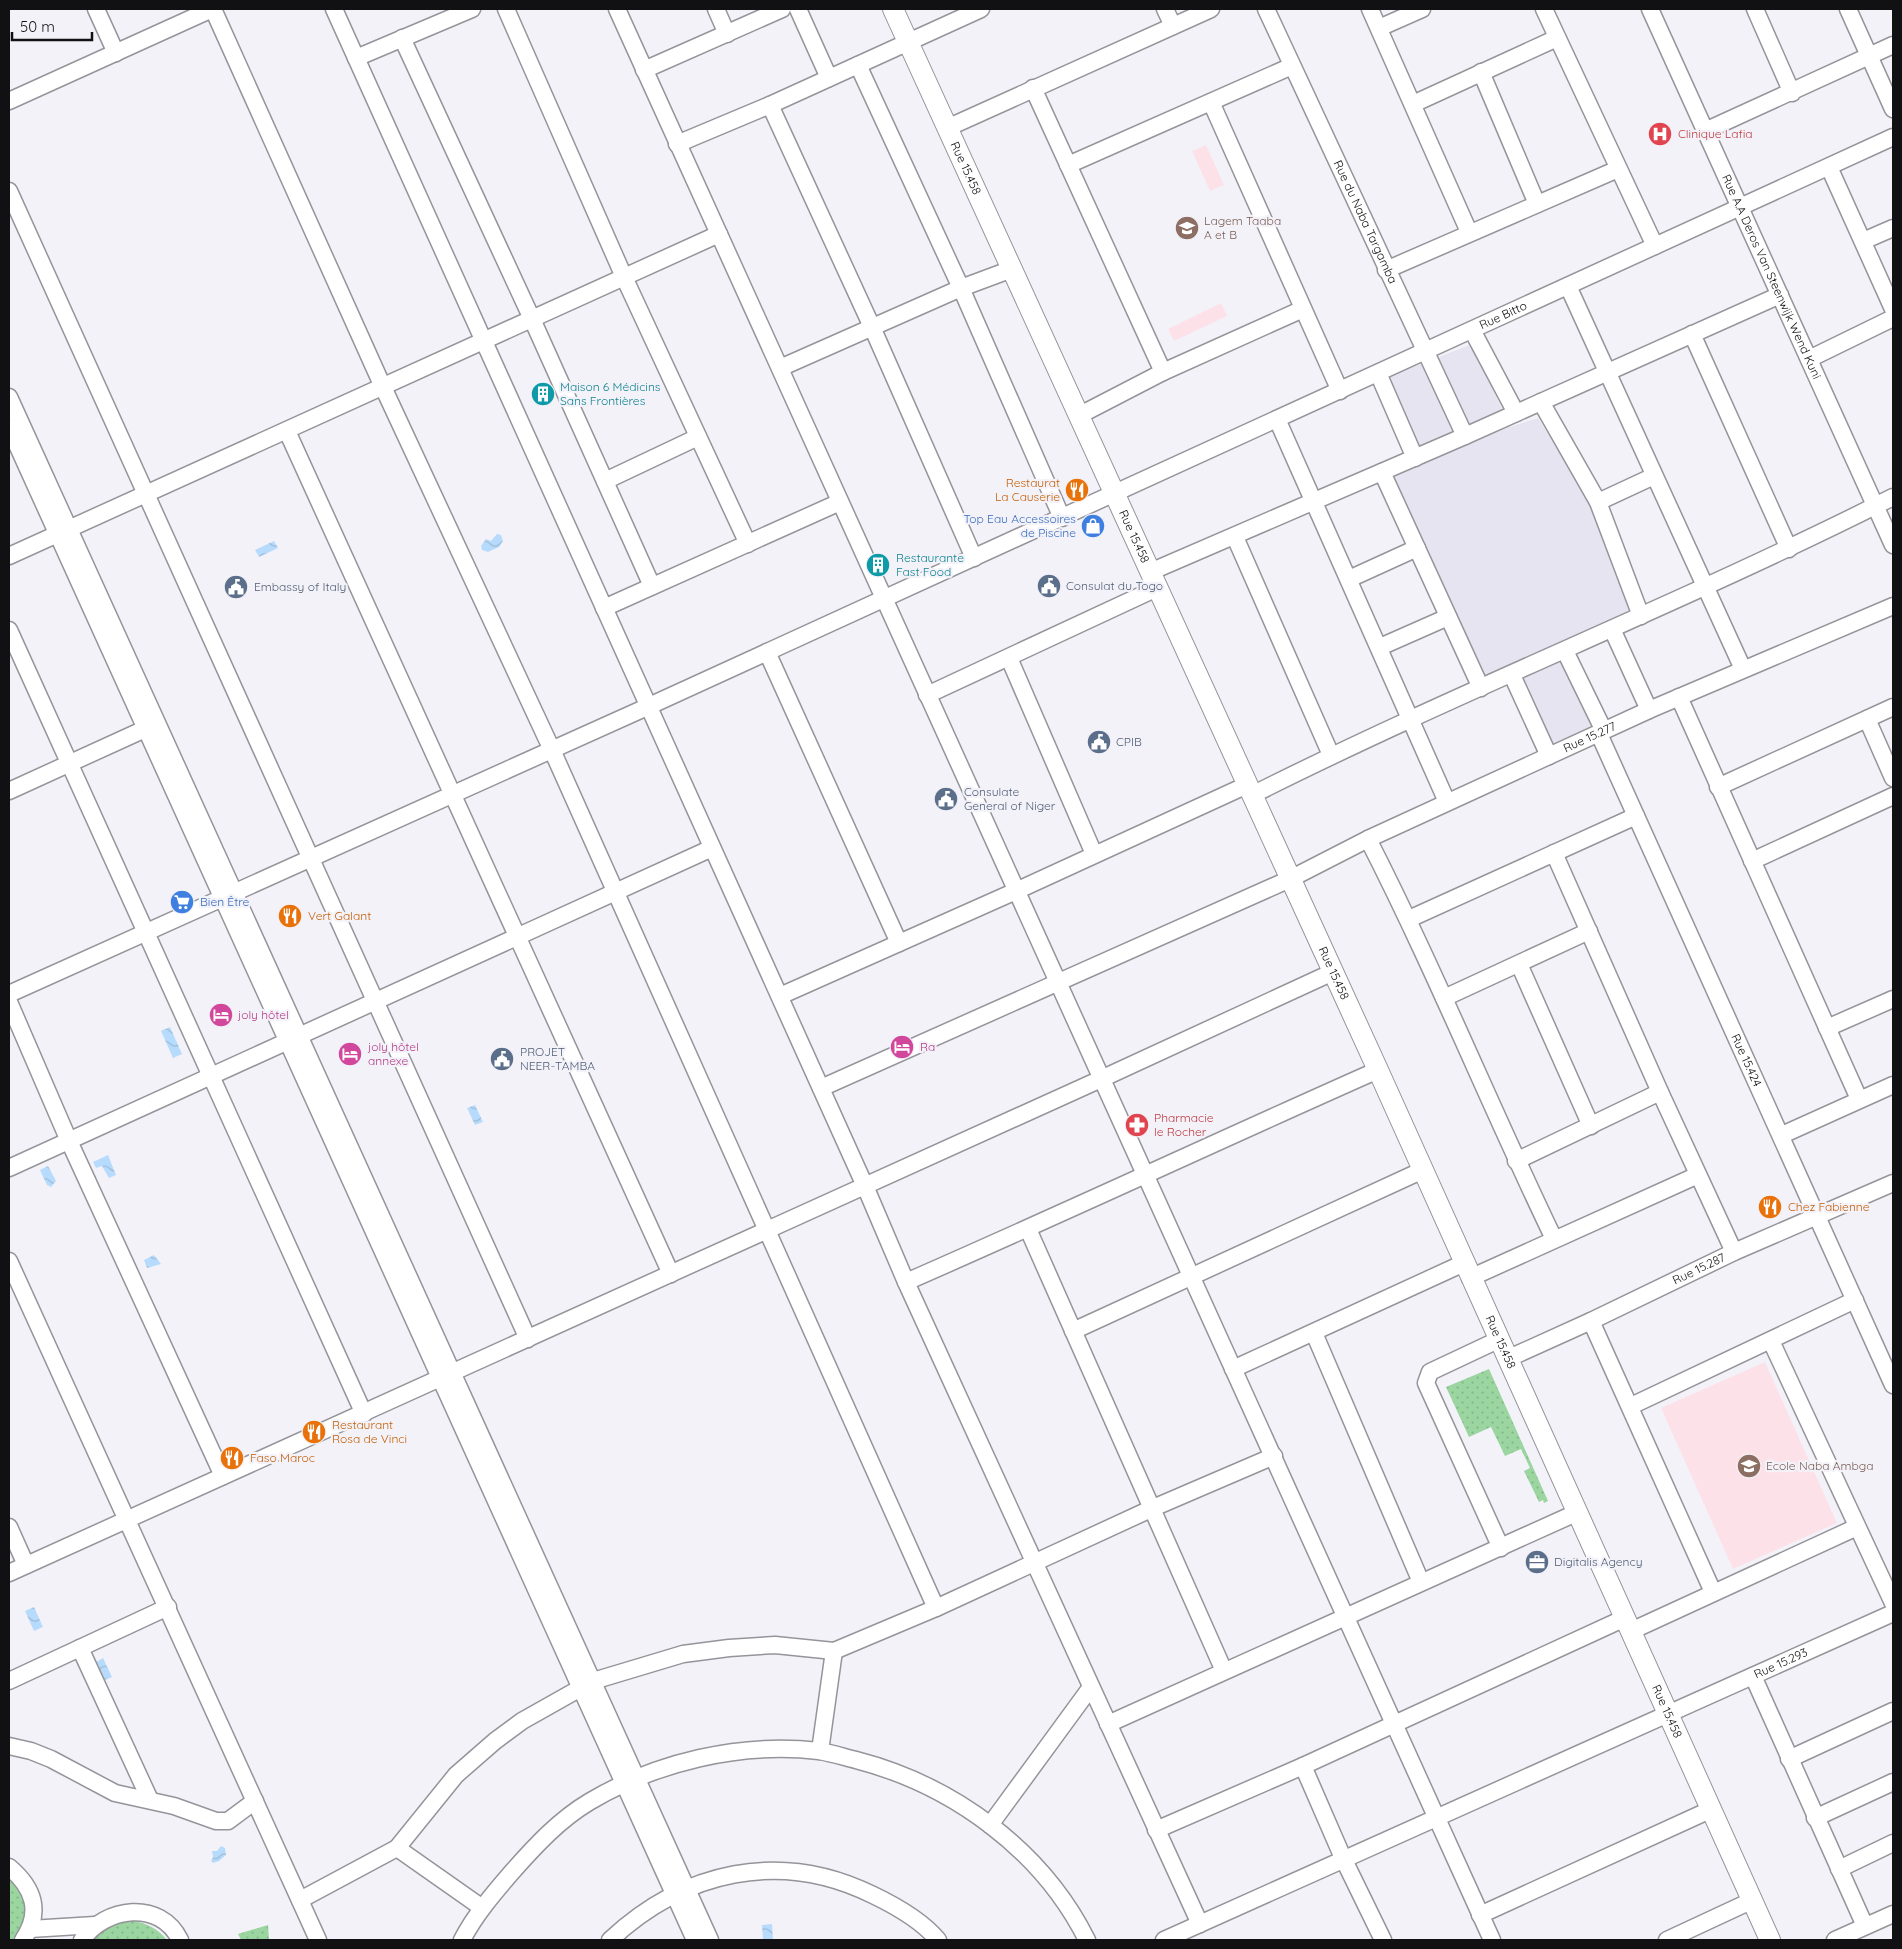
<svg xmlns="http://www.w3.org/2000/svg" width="1902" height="1949" font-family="Quicksand,sans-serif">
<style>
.built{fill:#e7e4f1}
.education{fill:#fce2e8}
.grass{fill:url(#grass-dots)}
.water{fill:url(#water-waves)}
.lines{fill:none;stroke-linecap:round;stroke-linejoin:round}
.minor-casing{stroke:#95949a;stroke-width:19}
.major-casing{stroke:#95949a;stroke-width:22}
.minor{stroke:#fff;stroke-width:16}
.major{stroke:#fff;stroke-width:20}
.labels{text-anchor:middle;stroke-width:4.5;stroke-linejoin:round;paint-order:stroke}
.health-label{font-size:12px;fill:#be3a42;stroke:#f4f2f9;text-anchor:start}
.street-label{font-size:12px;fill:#111113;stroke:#f4f2f9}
.education-label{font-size:12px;fill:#785e54;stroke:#f4f2f9;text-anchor:start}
.culture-label{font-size:12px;fill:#0d838f;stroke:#f4f2f9;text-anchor:start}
.food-label{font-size:12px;fill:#c56008;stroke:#f4f2f9;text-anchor:start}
.shop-label{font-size:12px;fill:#366cbe;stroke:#f4f2f9;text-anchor:end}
.service-label{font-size:12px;fill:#4e5e75;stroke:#f4f2f9;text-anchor:start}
.hotel-label{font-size:12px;fill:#b23c85;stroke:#f4f2f9;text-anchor:start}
</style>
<defs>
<pattern id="grass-dots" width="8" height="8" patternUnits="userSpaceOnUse" patternTransform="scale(1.25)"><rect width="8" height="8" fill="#9bd5a0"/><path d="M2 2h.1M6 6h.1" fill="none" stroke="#84b689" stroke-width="1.8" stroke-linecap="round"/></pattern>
<pattern id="water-waves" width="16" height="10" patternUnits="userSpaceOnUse" patternTransform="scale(1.25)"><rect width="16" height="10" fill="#b7dbfc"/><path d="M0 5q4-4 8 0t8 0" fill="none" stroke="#9cbbd7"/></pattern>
</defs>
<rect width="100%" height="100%" fill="#f4f2f9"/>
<!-- built -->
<polygon class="built" points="1472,344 1510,427 1538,418 1591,502 1634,611 1558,645 1596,728 1540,754 1502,671 1481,680 1388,477 1421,462 1385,378"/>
<!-- education -->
<g class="education">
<polygon points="1206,145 1224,185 1210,191 1192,151"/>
<polygon points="1221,303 1227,316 1174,341 1168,329"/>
<polygon points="1765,1362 1837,1523 1733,1569 1661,1408"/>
</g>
<!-- grass -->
<g class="grass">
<polygon points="1489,1369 1548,1501 1544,1503 1543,1500 1539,1502 1524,1471 1530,1468 1521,1449 1505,1456 1491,1427 1469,1437 1446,1387"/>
<path d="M9,1874C27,1890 36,1922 14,1940H9Z"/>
<path d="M129,1920C146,1923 156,1927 167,1940H92C102,1929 115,1922 129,1920Z"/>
<polygon points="268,1925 269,1940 241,1940 238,1934"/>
</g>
<!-- water -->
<g class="water">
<polygon points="497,534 501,535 503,541 499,547 488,552 482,550 481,546 486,539 491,541"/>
<polygon points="274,541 278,548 259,557 255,550"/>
<polygon points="170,1027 182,1054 173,1058 161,1031"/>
<polygon points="475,1105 483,1122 475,1125 467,1108"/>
<polygon points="108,1155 116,1175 109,1178 102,1166 96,1168 93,1162"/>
<polygon points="48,1166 56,1181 51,1187 47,1185 40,1170"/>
<polygon points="154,1255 161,1264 147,1268 144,1260"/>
<polygon points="34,1607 43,1627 34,1631 25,1611"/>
<polygon points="103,1658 112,1677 105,1680 96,1662"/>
<polygon points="221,1846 225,1848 226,1855 219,1861 213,1863 211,1861 213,1857 212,1851 217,1851"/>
<polygon points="772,1924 773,1940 763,1940 762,1925"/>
</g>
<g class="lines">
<!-- minor casing -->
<g class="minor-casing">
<g id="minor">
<polyline points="96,9 116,53"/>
<polyline points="213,9 383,387 552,750 936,1608"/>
<polyline points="334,9 865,1186 906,1282 1200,1924"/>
<polyline points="506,9 624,277 748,544"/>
<polyline points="617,9 1492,1940"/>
<polyline points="716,9 727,34"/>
<polyline points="798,9 829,78"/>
<polyline points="1165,9 1173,26"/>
<path id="s1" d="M1266,9L1465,436"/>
<polyline points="1370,9 1469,232"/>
<polyline points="1544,9 1655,246"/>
<path id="s2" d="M1650,9L1893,545"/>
<polyline points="1755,9 1792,93"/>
<polyline points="1848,9 1893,109"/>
<polyline points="1379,28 1422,9"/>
<polyline points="402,38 532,319 652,586"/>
<polyline points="356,58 472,9"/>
<polyline points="858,65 961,288 1062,518"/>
<polyline points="644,70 782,9"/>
<polyline points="1481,72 1537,204"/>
<polyline points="1033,88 1163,372"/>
<polyline points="9,101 212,9"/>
<polyline points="1211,102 1340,391"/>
<polyline points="1413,104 1557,38"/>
<polyline points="770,105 872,327 974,558"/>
<polyline points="947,128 1211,9"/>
<polyline points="1705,131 1893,45"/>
<polyline points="677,144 770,105 981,9"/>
<polyline points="1068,165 1292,66"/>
<polyline points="1829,167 1893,309"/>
<polyline points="9,191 528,1339"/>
<polyline points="1863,241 1893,228"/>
<polyline points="1386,270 1618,169"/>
<polyline points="1568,286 1743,669"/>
<polyline points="1472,330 1516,413"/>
<polyline points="1692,334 1789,549"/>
<polyline points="1809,359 1893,318"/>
<polyline points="780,368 961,288 1012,269"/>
<polyline points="1378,373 1415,458"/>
<polyline points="9,397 710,1940"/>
<polyline points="1541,402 1598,502 1641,616"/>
<polyline points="1078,416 1163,372 1303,309"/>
<polyline points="1277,419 1447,802"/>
<polyline points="9,427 695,1940"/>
<polyline points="287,431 671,1274"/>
<polyline points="1382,472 1481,688"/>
<polyline points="605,481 698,437"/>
<polyline points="1598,502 1654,476"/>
<polyline points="1235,537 1331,755"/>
<polyline points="9,556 719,234"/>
<polyline points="1150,572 1465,436 1780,295"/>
<polyline points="1349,579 1417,548"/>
<polyline points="604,608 840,502"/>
<polyline points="1612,629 1649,710"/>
<polyline points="9,630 364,1414"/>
<polyline points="1380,647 1448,617"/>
<polyline points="1565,651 1604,731"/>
<polyline points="767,652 899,943"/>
<polyline points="1009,658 1094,854"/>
<polyline points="1512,675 1549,756"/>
<polyline points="927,695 1157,588"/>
<polyline points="1679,697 1859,1099"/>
<polyline points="1867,719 1893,778"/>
<path id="s3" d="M1599,734L1893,1385"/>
<polyline points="1718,787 1893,707"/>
<polyline points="9,791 145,729"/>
<path d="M1252,795C1463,689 1683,603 1893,497"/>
<path d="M1368,839C1435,970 1490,1106 1554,1239"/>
<polyline points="1554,853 1660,1092 1734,1252"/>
<polyline points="1752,861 1893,796"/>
<polyline points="1409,919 1636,816"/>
<polyline points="1519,964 1591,1126"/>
<path id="s4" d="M9,994L647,707L1893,137"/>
<polyline points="780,996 1016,891 1247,785"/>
<polyline points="1444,998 1589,931"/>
<polyline points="9,1002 69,1141 223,1476"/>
<polyline points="1827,1028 1893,999"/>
<path id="s5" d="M821,1088L1290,879L1368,839L1649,710L1893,606"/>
<polyline points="1782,1135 1893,1085"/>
<polyline points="1516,1161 1660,1092"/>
<polyline points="9,1168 712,848"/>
<polyline points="1028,1229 1224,1671"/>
<polyline points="9,1261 318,1940"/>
<polyline points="1470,1278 1698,1175"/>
<path d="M906,1282C1064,1213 1220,1140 1378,1070"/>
<polyline points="1591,1321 1713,1592"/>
<polyline points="1073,1331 1423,1170"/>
<polyline points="1314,1333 1421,1582"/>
<polyline points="1498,1340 1430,1372 1426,1383 1501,1548"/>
<polyline points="1771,1341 1893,1603"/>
<path id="s6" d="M1507,1359L1591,1321L1734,1252L1893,1183"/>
<polyline points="1233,1369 1464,1263"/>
<polyline points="1631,1406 1855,1300"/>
<polyline points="9,1527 26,1565"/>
<polyline points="9,1573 1101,1079 1333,972"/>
<polyline points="1631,1631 1857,1527"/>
<polyline points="80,1648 150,1800"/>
<polyline points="1753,1676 1865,1926"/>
<polyline points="9,1681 168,1607"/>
<polyline points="1108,1724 1576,1513"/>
<polyline points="9,1746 31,1751 51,1759 115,1793 174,1806 216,1821 228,1821 255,1801"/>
<polyline points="820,1751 834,1651"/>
<polyline points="1789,1759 1893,1711"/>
<polyline points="1303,1766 1343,1858 1383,1940"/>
<polyline points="1815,1818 1893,1782"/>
<polyline points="990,1825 1091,1687"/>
<polyline points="1156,1830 1303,1766 1625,1618"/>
<polyline points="397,1848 456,1775 495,1741 522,1721 593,1681 683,1654 729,1648 775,1645 834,1651 936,1608 1153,1508 1274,1456"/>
<path d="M9,1867C34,1888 42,1912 23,1940"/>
<polyline points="1839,1869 1893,1843"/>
<polyline points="300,1900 397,1848 481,1907"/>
<polyline points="1480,1915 1712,1809"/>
<polyline points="30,1929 95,1925"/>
<path d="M82,1940C105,1907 160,1899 180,1940"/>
<path d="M462,1940C475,1915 493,1894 512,1872C535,1846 559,1820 589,1802C656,1762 740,1742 819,1751C831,1753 844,1757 856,1760C953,1785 1042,1850 1087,1940"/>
<path d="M610,1940C684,1871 780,1849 873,1895C896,1906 922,1921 938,1940"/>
<path id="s7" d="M1164,1940L1893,1613"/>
<polyline points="1667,1940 1753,1900"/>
<polyline points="1835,1940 1893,1914"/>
</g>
</g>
<!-- major casing -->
<g class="major-casing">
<g id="major">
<path id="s8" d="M893,9L1378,1070L1770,1940"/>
</g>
</g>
<!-- minor -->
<use href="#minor" class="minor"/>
<!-- major -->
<use href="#major" class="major"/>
</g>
<!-- icons -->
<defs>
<g id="hospital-disc" transform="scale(1.25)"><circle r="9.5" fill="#e0444e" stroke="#f4f2f9"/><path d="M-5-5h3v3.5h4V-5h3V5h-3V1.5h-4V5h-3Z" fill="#fff"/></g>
<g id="school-disc" transform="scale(1.25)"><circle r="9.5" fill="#8d6e63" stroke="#f4f2f9"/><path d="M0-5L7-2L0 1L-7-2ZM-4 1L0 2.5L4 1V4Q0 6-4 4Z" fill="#fff"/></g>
<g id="building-disc" transform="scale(1.25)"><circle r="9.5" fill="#0f9aa8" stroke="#f4f2f9"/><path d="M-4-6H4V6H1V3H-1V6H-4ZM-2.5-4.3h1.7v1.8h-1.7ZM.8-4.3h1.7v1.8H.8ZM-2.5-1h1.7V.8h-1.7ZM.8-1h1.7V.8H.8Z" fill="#fff"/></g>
<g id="restaurant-disc" transform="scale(1.25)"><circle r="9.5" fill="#e8710a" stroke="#f4f2f9"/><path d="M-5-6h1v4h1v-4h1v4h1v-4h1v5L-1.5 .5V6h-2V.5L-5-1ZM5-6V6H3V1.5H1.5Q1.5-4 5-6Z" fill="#fff"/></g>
<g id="shop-disc" transform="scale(1.25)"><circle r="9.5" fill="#3f7fe0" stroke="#f4f2f9"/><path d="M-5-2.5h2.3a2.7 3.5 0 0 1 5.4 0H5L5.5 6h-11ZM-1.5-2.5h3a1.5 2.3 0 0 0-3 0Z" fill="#fff"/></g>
<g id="civic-disc" transform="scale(1.25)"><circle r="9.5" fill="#5c6f8a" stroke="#f4f2f9"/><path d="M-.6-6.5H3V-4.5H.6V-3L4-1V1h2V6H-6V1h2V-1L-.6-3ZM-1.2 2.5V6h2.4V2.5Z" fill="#fff"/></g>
<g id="supermarket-disc" transform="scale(1.25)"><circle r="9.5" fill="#3f7fe0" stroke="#f4f2f9"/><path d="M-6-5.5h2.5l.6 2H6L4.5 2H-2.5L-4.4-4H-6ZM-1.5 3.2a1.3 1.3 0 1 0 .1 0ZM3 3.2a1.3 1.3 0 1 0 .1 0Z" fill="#fff"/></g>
<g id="hotel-disc" transform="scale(1.25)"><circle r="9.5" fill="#d1479c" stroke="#f4f2f9"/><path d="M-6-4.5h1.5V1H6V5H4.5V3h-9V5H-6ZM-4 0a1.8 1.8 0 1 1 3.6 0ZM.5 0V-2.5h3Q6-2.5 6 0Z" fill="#fff"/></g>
<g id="pharmacy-disc" transform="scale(1.25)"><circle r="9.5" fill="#e0444e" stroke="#f4f2f9"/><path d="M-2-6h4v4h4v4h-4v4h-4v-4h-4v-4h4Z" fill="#fff"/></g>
<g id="office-disc" transform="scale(1.25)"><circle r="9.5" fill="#5c6f8a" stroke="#f4f2f9"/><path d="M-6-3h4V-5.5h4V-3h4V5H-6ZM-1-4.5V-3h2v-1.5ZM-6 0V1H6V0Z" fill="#fff"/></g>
</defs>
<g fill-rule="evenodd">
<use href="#hospital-disc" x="1660" y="134"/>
<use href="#school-disc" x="1187" y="228"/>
<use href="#building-disc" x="543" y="394"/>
<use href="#restaurant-disc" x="1077" y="490"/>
<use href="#shop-disc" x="1093" y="526"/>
<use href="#building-disc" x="878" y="565"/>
<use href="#civic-disc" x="1049" y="586"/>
<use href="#civic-disc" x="236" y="587"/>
<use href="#civic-disc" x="1099" y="742"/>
<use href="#civic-disc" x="946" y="799"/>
<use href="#supermarket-disc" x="182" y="902"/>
<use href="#restaurant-disc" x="290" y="916"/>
<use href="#hotel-disc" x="221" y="1015"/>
<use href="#hotel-disc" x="902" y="1047"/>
<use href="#hotel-disc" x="350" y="1054"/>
<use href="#civic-disc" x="502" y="1059"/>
<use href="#pharmacy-disc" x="1137" y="1125"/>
<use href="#restaurant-disc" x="1770" y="1207"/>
<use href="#restaurant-disc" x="314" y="1432"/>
<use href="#restaurant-disc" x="232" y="1458"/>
<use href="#school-disc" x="1749" y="1466"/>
<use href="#office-disc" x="1537" y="1562"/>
</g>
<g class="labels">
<!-- health labels -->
<g class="health-label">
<text x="1678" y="138">Clinique Lafia</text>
<text x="1154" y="1122">Pharmacie<tspan x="1154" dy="14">le Rocher</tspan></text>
</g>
<!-- street labels -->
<g class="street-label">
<text dy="4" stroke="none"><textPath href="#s8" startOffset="175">Rue 15.458</textPath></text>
<text dy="4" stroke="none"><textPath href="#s1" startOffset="235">Rue du Naba Targamba</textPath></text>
<text dy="4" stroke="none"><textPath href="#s2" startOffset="294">Rue A.A Deros Van Steenwijk Wend Kuni</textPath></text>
<text dy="4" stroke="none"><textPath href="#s4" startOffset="1641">Rue Bitto</textPath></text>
<text dy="4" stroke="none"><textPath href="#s8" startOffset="580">Rue 15.458</textPath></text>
<text dy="4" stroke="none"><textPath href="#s5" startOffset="845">Rue 15.277</textPath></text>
<text dy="4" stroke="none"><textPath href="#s8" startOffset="1060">Rue 15.458</textPath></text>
<text dy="4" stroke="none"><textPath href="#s3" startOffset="358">Rue 15.424</textPath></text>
<text dy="4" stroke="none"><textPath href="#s6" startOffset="212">Rue 15.287</textPath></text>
<text dy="4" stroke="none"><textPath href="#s8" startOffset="1465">Rue 15.458</textPath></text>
<text dy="4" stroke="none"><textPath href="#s7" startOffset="676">Rue 15.293</textPath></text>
<text dy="4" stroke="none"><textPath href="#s8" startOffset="1870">Rue 15.458</textPath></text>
</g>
<!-- education labels -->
<g class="education-label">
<text x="1204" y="225">Lagem Taaba<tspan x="1204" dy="14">A et B</tspan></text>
<text x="1766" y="1470">Ecole Naba Ambga</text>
</g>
<!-- culture labels -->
<g class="culture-label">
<text x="560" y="391">Maison 6 Médicins<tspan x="560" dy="14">Sans Frontières</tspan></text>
<text x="896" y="562">Restaurante<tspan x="896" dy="14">Fast Food</tspan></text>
</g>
<!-- food labels -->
<g class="food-label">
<text x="1060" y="487" text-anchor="end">Restaurat<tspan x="1060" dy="14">La Causerie</tspan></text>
<text x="308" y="920">Vert Galant</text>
<text x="1788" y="1211">Chez Fabienne</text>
<text x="332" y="1429">Restaurant<tspan x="332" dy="14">Rosa de Vinci</tspan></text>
<text x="250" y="1462">Faso Maroc</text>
</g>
<!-- shop labels -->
<g class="shop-label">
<text x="1076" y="523">Top Eau Accessoires<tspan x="1076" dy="14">de Piscine</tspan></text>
<text x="200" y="906" text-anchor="start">Bien Être</text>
</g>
<!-- service labels -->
<g class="service-label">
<text x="1066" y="590">Consulat du Togo</text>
<text x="254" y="591">Embassy of Italy</text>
<text x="1116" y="746">CPIB</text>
<text x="964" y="796">Consulate<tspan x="964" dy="14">General of Niger</tspan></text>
<text x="520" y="1056">PROJET<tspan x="520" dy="14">NEER-TAMBA</tspan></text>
<text x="1554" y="1566">Digitalis Agency</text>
</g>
<!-- hotel labels -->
<g class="hotel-label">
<text x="238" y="1019">joly hôtel</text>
<text x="368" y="1051">joly hôtel<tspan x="368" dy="14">annexe</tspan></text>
<text x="920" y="1051">Ra</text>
</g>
</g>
<!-- border -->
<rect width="1902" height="1949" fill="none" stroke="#111113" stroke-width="20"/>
<!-- scale -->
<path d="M12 32v8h80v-8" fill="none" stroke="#111113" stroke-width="2.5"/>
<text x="20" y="32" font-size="15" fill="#111113" stroke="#f4f2f9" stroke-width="4" paint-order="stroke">50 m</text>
</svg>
